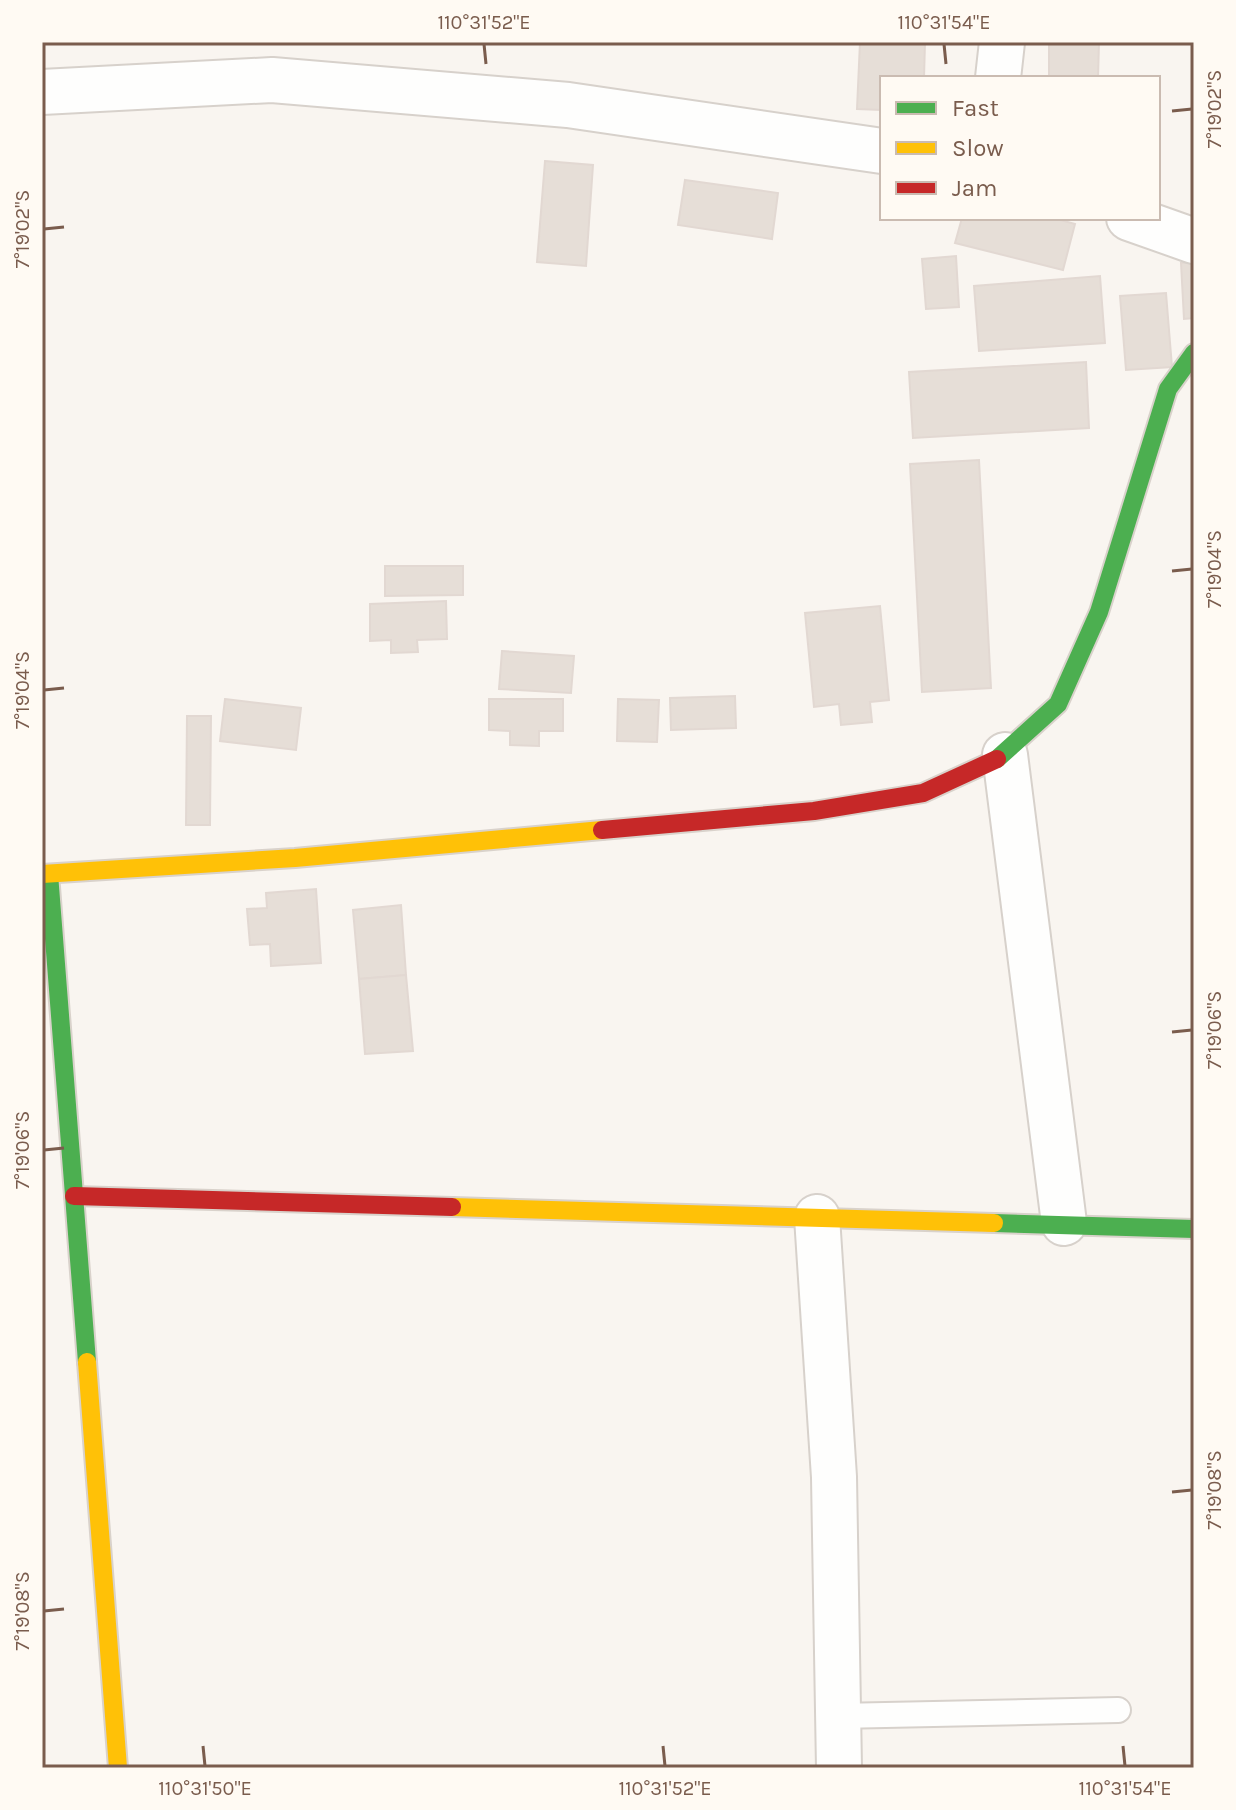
<svg xmlns="http://www.w3.org/2000/svg" width="1236" height="1810" font-family="Karla,sans-serif">
	<rect width="100%" height="100%" fill="#f9f5f0"/>
	<g fill="#e6ded7" stroke="#e2d8d2" stroke-width="2">
		<path d="M860 42H925L924 78H882V110L857 109Z"/>
		<path d="M1049 42H1099L1098 78H1049Z"/>
		<path d="M545 161 593 165 586 266 537 262Z"/>
		<path d="M685 180 778 193 772 239 678 225Z"/>
		<path d="M962 218H1053L1075 224 1063 270 955 243Z"/>
		<path d="M956 256 959 307 926 309 922 259Z"/>
		<path d="M1194 262V318L1184 319 1181 263Z"/>
		<path d="M1100 276 1105 343 979 351 974 286Z"/>
		<path d="M1166 293 1172 367 1126 370 1120 296Z"/>
		<path d="M1086 362 1089 428 913 438 909 372Z"/>
		<path d="M979 460 991 688 922 692 910 464Z"/>
		<path d="M385 566H463V595L385 596Z"/>
		<path d="M446 601 447 639 417 640 418 652 391 653V640L370 641V604Z"/>
		<path d="M880 606 889 700 870 702 872 722 841 725 839 704 814 707 805 613Z"/>
		<path d="M502 651 574 656 571 693 499 689Z"/>
		<path d="M735 696 736 728 671 730 670 698Z"/>
		<path d="M225 699 301 708 296 750 220 741Z"/>
		<path d="M489 699H563V731H539V746L510 745V731L489 730Z"/>
		<path d="M618 699 659 700 657 742 617 741Z"/>
		<path d="M187 716H211L210 825H186Z"/>
		<path d="M316 889 321 963 271 966 270 944 250 945 247 909 267 908 266 893Z"/>
		<path d="M401 905 406 975 359 979 353 910Z"/>
		<path d="M406 975 413 1051 365 1054 359 979Z"/>
	</g>
	<g fill="none" stroke-linecap="round" stroke-linejoin="round">
		<defs>
			<path id="lane" d="M837 1716 1118 1710"/>
			<g id="street">
				<path d="M998 78 1002 42"/>
				<path d="M42 92 272 80 568 105 882 151"/>
				<path d="M1129 218 1194 241"/>
				<path d="M1005 755 1064 1223"/>
				<path d="M817 1217 834 1477 839 1768"/>
			</g>
			<g id="fast">
				<path d="M997 759 1058 704 1099 612 1168 389 1194 353"/>
				<path d="M49 874 87 1362"/>
				<path d="M994 1223 1194 1229"/>
			</g>
			<g id="slow">
				<path d="M42 874 295 858 602 830"/>
				<path d="M452 1207 994 1223"/>
				<path d="M87 1362 118 1768"/>
			</g>
			<g id="jam">
				<path d="M602 830 814 811 923 793 997 759"/>
				<path d="M74 1196 452 1207"/>
			</g>
		</defs>
		<use href="#lane" stroke="#d7d1cb" stroke-width="28"/>
		<use href="#street" stroke="#d7d1cb" stroke-width="48"/>
		<use href="#fast" stroke="#d9d2cb" stroke-width="22"/>
		<use href="#slow" stroke="#d9d2cb" stroke-width="22"/>
		<use href="#jam" stroke="#d9d2cb" stroke-width="22"/>
		<use href="#lane" stroke="#fefefd" stroke-width="24"/>
		<use href="#street" stroke="#fefefd" stroke-width="44"/>
		<use href="#fast" stroke="#4caf50" stroke-width="18"/>
		<use href="#slow" stroke="#ffc107" stroke-width="18"/>
		<use href="#jam" stroke="#c62828" stroke-width="18"/>
	</g>
	<path fill="none" stroke="#7a5c4d" stroke-width="3" d="M484 44 486 64M944 44 946 64M1172 111 1192 109M44 229 64 227M1172 571 1192 569M44 690 64 688M1172 1032 1192 1030M44 1150 64 1148M1172 1492 1192 1490M44 1611 64 1609M203 1746 205 1766M663 1746 665 1766M1123 1746 1125 1766"/>
	<rect width="1236" height="1810" fill="none" stroke="#fffaf3" stroke-width="88"/>
	<rect x="880" y="76" width="280" height="144" fill="#fffaf3" stroke="#cabbb1" stroke-width="2"/>
	<rect x="896" y="102" width="40" height="12" fill="#4caf50" stroke="#cabbb1" stroke-width="2"/>
	<text x="952" y="116" font-size="24" fill="#7a5c4d">Fast</text>
	<rect x="896" y="142" width="40" height="12" fill="#ffc107" stroke="#cabbb1" stroke-width="2"/>
	<text x="952" y="156" font-size="24" fill="#7a5c4d">Slow</text>
	<rect x="896" y="182" width="40" height="12" fill="#c62828" stroke="#cabbb1" stroke-width="2"/>
	<text x="952" y="196" font-size="24" fill="#7a5c4d">Jam</text>
	<rect x="44" y="44" width="1148" height="1722" fill="none" stroke="#7a5c4d" stroke-width="3"/>
	<g font-size="20" text-anchor="middle" fill="#7a5c4d">
		<text x="484" y="29">110°31'52"E</text>
		<text x="944" y="29">110°31'54"E</text>
		<text transform="translate(1214 109) rotate(-90)" y="7">7°19'02"S</text>
		<text transform="translate(22 229) rotate(-90)" y="7">7°19'02"S</text>
		<text transform="translate(1214 569) rotate(-90)" y="7">7°19'04"S</text>
		<text transform="translate(22 690) rotate(-90)" y="7">7°19'04"S</text>
		<text transform="translate(1214 1030) rotate(-90)" y="7">7°19'06"S</text>
		<text transform="translate(22 1150) rotate(-90)" y="7">7°19'06"S</text>
		<text transform="translate(1214 1490) rotate(-90)" y="7">7°19'08"S</text>
		<text transform="translate(22 1611) rotate(-90)" y="7">7°19'08"S</text>
		<text x="205" y="1795">110°31'50"E</text>
		<text x="665" y="1795">110°31'52"E</text>
		<text x="1125" y="1795">110°31'54"E</text>
	</g>
</svg>
